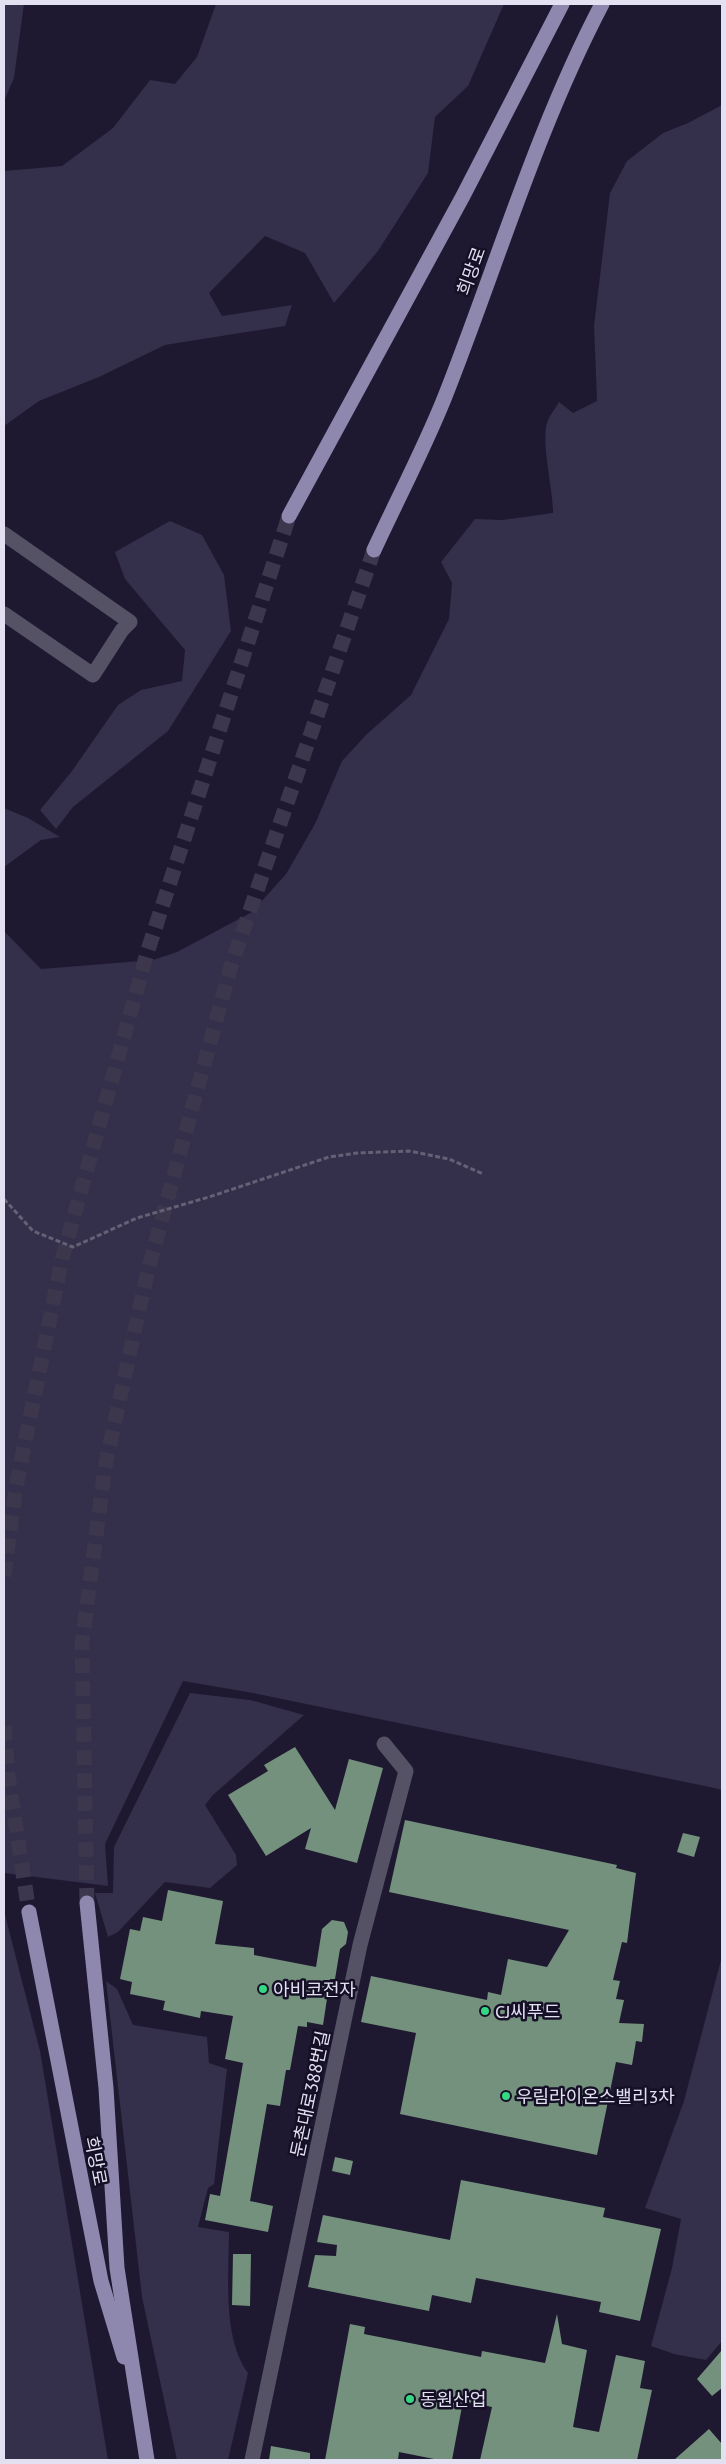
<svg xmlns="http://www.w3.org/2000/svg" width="726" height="2464" font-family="'PT Sans','Noto Sans KR',sans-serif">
	<rect width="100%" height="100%" fill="#1e1930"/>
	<g fill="#342f4a">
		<path d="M4 4H24L14 78 4 101Z"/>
		<path d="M216 4H504L468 86 435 117 428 173 378 251 334 303 305 253 265 236 209 293 222 316 292 305 285 326 165 345 99 377 39 401 4 426V171L62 166 113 128 150 80 175 84 197 57Z"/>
		<path d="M722 105V1791L719 1789 253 1693 183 1681 105 1844 108 1886 4 1873V931L41 969 153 960 177 952 252 912 286 874 315 824 342 761 367 734 411 695 449 619 452 583 441 562 475 519 502 520 553 513C553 489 541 444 547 423 549 416 555 409 559 402L573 413 597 401 594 326 610 193 627 161 663 133 688 123Z"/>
		<path d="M170 521 202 535 224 575 231 631 168 731 73 807 56 829 40 810 72 771 118 705 141 690 182 681 185 650 125 579 115 552Z"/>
		<path d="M4 808 28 818 60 837 41 840 4 867Z"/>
		<path d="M190 1693 250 1700 304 1715 213 1795 205 1805 236 1855 237 1865 210 1888 165 1882 118 1932 108 1937 95 1893H113L114 1847Z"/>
		<path d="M4 1911 40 2051 108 2460H4Z"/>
		<path d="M722 1956V2341L706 2360 674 2354 651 2346 672 2268 681 2219 645 2208 684 2101Z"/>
		<path d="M106 1981 117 1989 133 2025 207 2037 209 2063 227 2069 214 2184 208 2188 198 2227 229 2232C229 2274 222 2338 248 2373L228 2460H177L142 2297Z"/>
	</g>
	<g fill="#74917d">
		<path d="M295 1747 335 1810 349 1759 383 1768 357 1863 305 1849 311 1828 266 1856 228 1795 268 1771 264 1765Z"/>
		<path d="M405 1820 617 1865 616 1868 636 1873 627 1943 622 1942 613 1980 620 1981 616 1999 624 2000 619 2023 644 2024 642 2042 636 2041 632 2065 616 2062 597 2155 400 2114 416 2033 361 2022 371 1976 487 2000 488 1992 501 1995 508 1959 547 1967 569 1930 389 1892Z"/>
		<path d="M683 1833 700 1837 694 1857 677 1852Z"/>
		<path d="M168 1890 223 1901 215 1944 254 1948V1955L316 1967 322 1929 332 1920 344 1922 348 1932 346 1944 340 1949 335 1979H330L323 2025 307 2022V2027L298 2026 290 2070H286L280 2106 267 2104 250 2201 273 2206 268 2232 205 2220 210 2194 220 2196 243 2063 225 2059 233 2016 201 2011 200 2018 163 2010 165 2001 130 1994 132 1982 120 1979 130 1929 140 1931 143 1917 162 1921Z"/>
		<path d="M335 2157 353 2161 350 2175 332 2171Z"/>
		<path d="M461 2180 605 2208 603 2217 661 2229 640 2321 599 2312 601 2302 476 2278 471 2303 432 2295 429 2311 308 2287 315 2255 336 2256 337 2245 317 2242 323 2215 450 2240Z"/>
		<path d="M233 2254H251L250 2306 232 2305Z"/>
		<path d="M557 2314 562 2344 587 2350 573 2427 599 2432 616 2355 645 2361 640 2388 652 2390 637 2460H480L492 2407 463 2401 452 2460H439L399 2452 398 2460H325L350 2324 365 2327 364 2334 481 2357 482 2351 545 2363Z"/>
		<path d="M722 2350V2388L712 2396 697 2379Z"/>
		<path d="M709 2429 722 2444V2460H674Z"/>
		<path d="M271 2446 310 2453V2460H269Z"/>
	</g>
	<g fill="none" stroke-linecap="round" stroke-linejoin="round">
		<g stroke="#3c374d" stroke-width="15" stroke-dasharray="15 8" stroke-linecap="butt">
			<path d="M4 1576 16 1487 62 1259 148 950 289 516"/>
			<path d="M4 1726 8 1775 29 1912"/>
			<path d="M87 1903 82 1643 105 1467 147 1274 231 966 374 550"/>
		</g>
		<path stroke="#646075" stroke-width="3" stroke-dasharray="5 2.5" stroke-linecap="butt" d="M4 1199 33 1231 73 1247 137 1218 209 1197 329 1157 357 1153 409 1151 449 1159 483 1174"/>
		<g stroke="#555265" stroke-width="15">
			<path d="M4 534 130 622 122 630 93 675 4 614"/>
			<path d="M252 2460 360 1945 406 1771 384 1744"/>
		</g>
		<g stroke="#8e87ae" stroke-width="15">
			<path d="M289 516 463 196 562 4"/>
			<path d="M374 550C397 500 423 451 444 399 496 268 536 130 602 4"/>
			<path d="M87 1903 106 2088 117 2268 147 2460"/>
			<path d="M29 1912 101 2281 124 2357"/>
		</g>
	</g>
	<g fill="#35d881" stroke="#151026" stroke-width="2">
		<circle cx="263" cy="1989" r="5"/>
		<circle cx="485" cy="2011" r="5"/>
		<circle cx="506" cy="2096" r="5"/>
		<circle cx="410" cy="2399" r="5"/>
	</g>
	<g text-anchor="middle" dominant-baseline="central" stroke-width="5" stroke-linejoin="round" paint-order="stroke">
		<g font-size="18" fill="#e3e1f1" stroke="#151026">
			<text transform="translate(471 271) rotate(-70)">희망로</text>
			<text transform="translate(310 2094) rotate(-78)">둔촌대로388번길</text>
			<text transform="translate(96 2161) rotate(79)">희망로</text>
		</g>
		<g font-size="18" fill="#e3e1f1" stroke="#151026" text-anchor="start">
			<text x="273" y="1989">아비코전자</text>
			<text x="495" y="2011">CJ씨푸드</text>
			<text x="516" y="2096">우림라이온스밸리3차</text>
			<text x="420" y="2399">동원산업</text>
		</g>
	</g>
	<rect width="726" height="2464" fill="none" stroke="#e3e1f1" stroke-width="10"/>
</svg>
